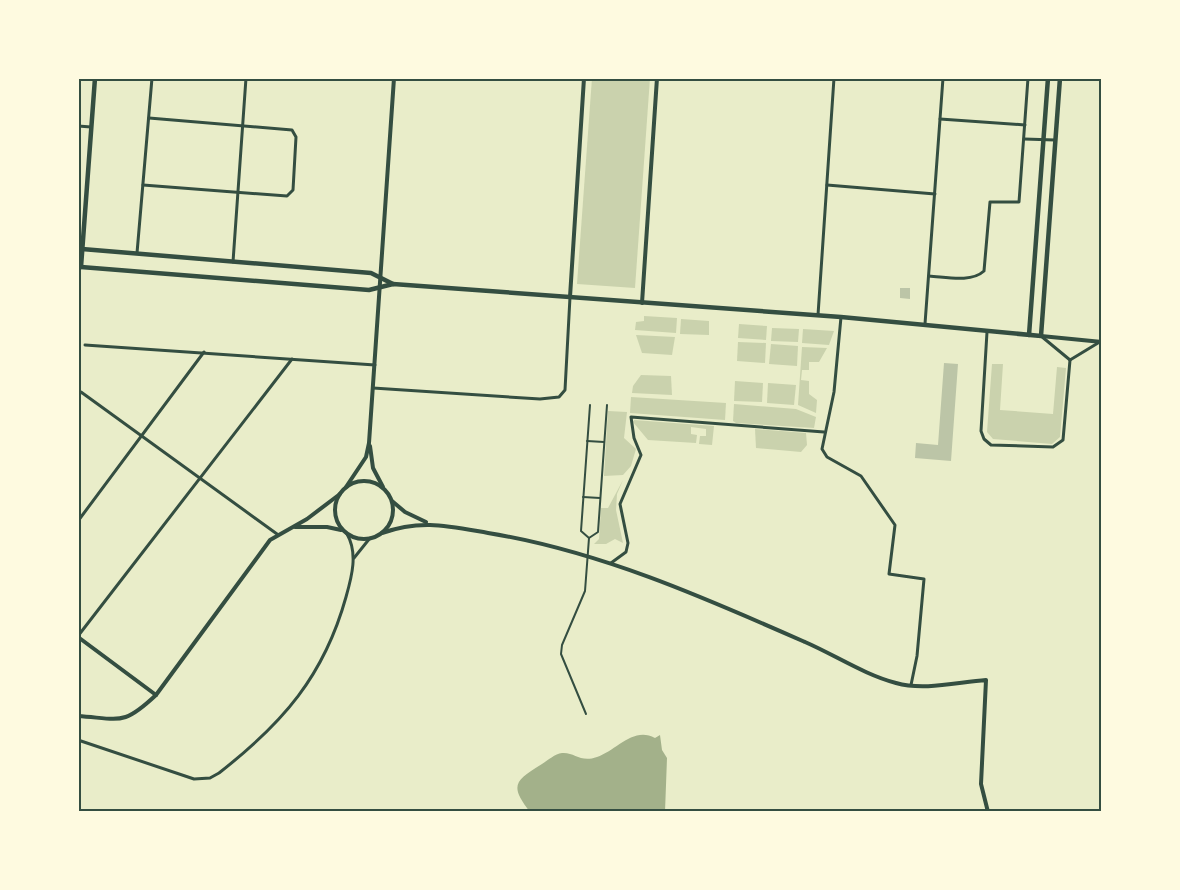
<svg xmlns="http://www.w3.org/2000/svg" width="1180" height="890" font-family="'Alegreya Sans',sans-serif">
	<rect width="100%" height="100%" fill="#e9edc9"/>
	<g fill="#cad2ad">
		<path d="M592 78H650L635 288 577 284Z"/>
		<path d="M644 316 677 318 676 333 635 330 636 322 644 321Z"/>
		<path d="M681 319 709 321V335L680 334Z"/>
		<path d="M739 324 767 326 766 340 738 338Z"/>
		<path d="M772 328 799 329 798 342 771 341Z"/>
		<path d="M803 329 834 331 829 345 802 343Z"/>
		<path d="M636 335 675 337 672 355 642 353Z"/>
		<path d="M738 342 766 343 765 363 737 361Z"/>
		<path d="M771 344 798 346 797 366 769 364Z"/>
		<path d="M802 347 827 348 819 362H809V370H802L801 380 809 381V394L817 400 816 413 798 405Z"/>
		<path d="M992 364H1003L1000 410 1053 414 1057 367 1066 368 1060 437 1052 444 993 439 987 432Z"/>
		<path d="M641 375 671 376 672 395 632 393 633 386Z"/>
		<path d="M735 381 763 383 762 402 734 401Z"/>
		<path d="M768 383 796 385 794 405 767 403Z"/>
		<path d="M631 397 726 403 725 420 630 413Z"/>
		<path d="M734 404 796 409 816 417 814 428 736 423 733 421Z"/>
		<path d="M608 411 627 412 624 438 636 449 631 466 623 475 604 476Z"/>
		<path d="M634 420 714 426 712 445 699 444 700 436H706V429L691 427V434L697 435 696 443 648 440 633 422Z"/>
		<path d="M755 429 806 433 807 445 801 452 756 448Z"/>
		<path d="M623 480 617 494 616 510 623 543 615 539 606 544H594L599 539 601 508H608Z"/>
	</g>
	<path fill="#a3b18a" d="M660 735 662 750 667 758 665 812H530C509 785 515 781 542 764 548 760 555 754 562 753 575 752 580 763 597 757 616 751 633 726 655 738Z"/>
	<g fill="#bcc5a7">
		<path d="M900 288H910V299L900 298Z"/>
		<path d="M944 363 958 364 951 461 915 458 916 443 938 445Z"/>
	</g>
	<g fill="none" stroke-linecap="round" stroke-linejoin="round">
		<g stroke="#344e41" stroke-width="2">
			<path d="M590 405 581 531 589 538 598 532 607 405"/>
			<path d="M587 441 604 442"/>
			<path d="M583 497 600 498"/>
			<path d="M586 714 561 654 562 645 585 591 589 538"/>
		</g>
		<g stroke="#344e41" stroke-width="3">
			<path d="M940 119 1025 125"/>
			<path d="M78 126 91 127"/>
			<path d="M1024 139 1055 140"/>
			<path d="M143 185 287 196 293 190 296 137 292 130 149 118"/>
			<path d="M827 185 935 194"/>
			<path d="M137 253 152 78"/>
			<path d="M233 262 246 78"/>
			<path d="M929 276C946 277 971 283 984 271L990 202H1019L1028 78"/>
			<path d="M818 315 834 78"/>
			<path d="M841 317 834 392 822 449 827 457 861 476 895 525 889 574 924 579 917 656 911 685"/>
			<path d="M925 324 943 78"/>
			<path d="M987 332 981 431 984 439 991 445 1053 447 1063 440 1070 360"/>
			<path d="M1041 336 1070 360 1098 343"/>
			<path d="M85 345 375 365"/>
			<path d="M373 388 540 399 559 397 565 390 570 297"/>
			<path d="M78 396 81 392 277 534"/>
			<path d="M78 521 204 352"/>
			<path d="M354 558 370 538"/>
			<path d="M611 563 626 552 628 543 620 504 641 455 634 438 631 417 824 432"/>
			<path d="M78 636 292 359"/>
			<path d="M78 740 194 779 210 778 219 773C283 723 324 676 346 597 352 576 358 553 347 534"/>
		</g>
		<g stroke="#344e41" stroke-width="4">
			<path d="M570 297 584 78"/>
			<path d="M642 303 657 78"/>
			<path d="M1041 336 1102 342"/>
			<path d="M370 446 373 468 383 487"/>
			<circle cx="364" cy="510" r="29"/>
			<path d="M346 487 366 457 369 443 394 78"/>
			<path d="M392 501 405 512 426 522"/>
			<path d="M295 527H327L341 530"/>
			<path d="M382 533C421 519 448 526 488 533 599 551 703 597 805 642 835 655 865 675 896 683 924 691 958 682 986 680L981 784 988 812"/>
			<path d="M78 637 156 695"/>
			<path d="M78 716C121 719 123 726 156 695L270 540 307 519 340 494"/>
		</g>
		<g stroke="#344e41" stroke-width="4.5">
			<path d="M78 243 82 249 371 273 393 284"/>
			<path d="M81 267 369 290 393 284 841 317 1041 336 1060 78"/>
			<path d="M81 267 95 78"/>
			<path d="M1029 335 1048 78"/>
		</g>
	</g>
	<rect width="1180" height="890" fill="none" stroke="#fefae0" stroke-width="159"/>
	<rect x="80" y="80" width="1020" height="730" fill="none" stroke="#344e41" stroke-width="2"/>
</svg>
